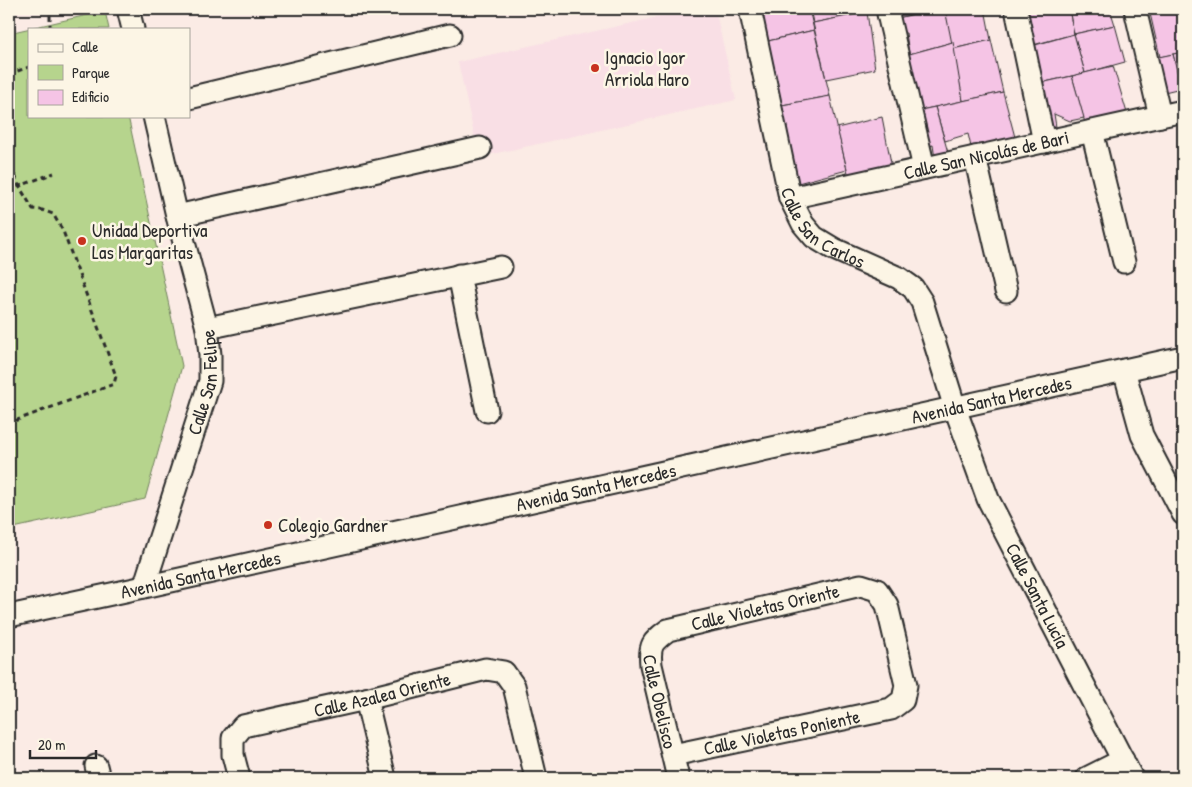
<svg xmlns="http://www.w3.org/2000/svg" width="1192" height="787" font-family="'Patrick Hand',sans-serif">
	<rect width="100%" height="100%" fill="#fbebe5"/>
	<filter id="ink" filterUnits="userSpaceOnUse"><feTurbulence type="fractalNoise" baseFrequency=".02" numOctaves="2"/><feDisplacementMap in="SourceGraphic" scale="10" xChannelSelector="R" yChannelSelector="G"/><feConvolveMatrix kernelMatrix="1 2 1 2 8 2 1 2 1" color-interpolation-filters="sRGB"/></filter>
	<g filter="url(#ink)">
		<path fill="#f9dfe5" d="M694 9H715L736 100 479 157 458 62Z"/>
		<path fill="#b6d48d" stroke="#70805c" d="M105 11 109 29H29V116H128L182 366 145 499 9 529V33Z"/>
		<g fill="#f5c4e5" stroke="#2b2b2b">
			<path d="M757 9H809L814 30 764 42Z"/>
			<path d="M810 9H866L867 12 813 23Z"/>
			<path d="M891 9H934L894 19Z"/>
			<path d="M934 9H945L953 42 909 54 906 33 899 34 894 19Z"/>
			<path d="M945 9H985L991 40 953 49Z"/>
			<path d="M1025 9H1069L1074 34 1033 45Z"/>
			<path d="M1069 9H1110L1115 25 1074 34Z"/>
			<path d="M1149 9H1183V52L1160 57Z"/>
			<path d="M867 12 875 69 826 79 813 23Z"/>
			<path d="M1115 25 1125 62 1085 73 1074 34Z"/>
			<path d="M814 30 830 96 782 105 764 42Z"/>
			<path d="M1074 34 1085 73 1036 84 1028 47Z"/>
			<path d="M991 40 1003 92 963 101 953 49Z"/>
			<path d="M953 42 963 101 916 111 902 56Z"/>
			<path d="M1183 52V87L1181 88 1173 54Z"/>
			<path d="M1173 54 1181 88 1156 94 1149 59Z"/>
			<path d="M1113 66 1127 113 1085 123 1072 76Z"/>
			<path d="M1072 76 1084 118 1070 121 1054 114 1056 127 1046 129 1036 84Z"/>
			<path d="M1003 92 1016 141 972 151 968 134 945 141 935 107Z"/>
			<path d="M830 96 847 170 798 183 782 105Z"/>
			<path d="M935 107 949 156 935 159 933 145 923 148 916 111Z"/>
			<path d="M882 117 892 168 849 177 837 128Z"/>
		</g>
		<g fill="none" stroke-linecap="round" stroke-linejoin="round">
			<defs>
				<g id="minor">
					<path d="M128 9 133 29"/>
					<path id="s1" d="M750 9 790 198 803 224 814 237 834 249 899 278 913 288 922 302 955 408 988 499 1132 778"/>
					<path d="M1016 9 1044 142"/>
					<path d="M1135 9 1160 116"/>
					<path d="M888 14 924 168"/>
					<path d="M189 98 450 35"/>
					<path d="M1092 131 1124 262"/>
					<path d="M975 157 1006 291"/>
					<path id="s2" d="M790 198 1183 111"/>
					<path d="M177 216 480 148"/>
					<path d="M459 275 487 411"/>
					<path d="M207 328 501 267"/>
					<path d="M1124 370 1142 435 1183 514"/>
					<path id="s3" d="M144 587 210 381V355L207 328 177 216 154 116"/>
					<path id="s4" d="M9 616 144 587 1183 357"/>
					<path d="M366 699 385 778"/>
					<path id="s5" d="M673 755 891 709 903 700 906 685 887 605 877 590 861 585 668 630C652 642 649 645 651 665L678 778"/>
					<path d="M96 766 99 778"/>
					<path id="s6" d="M239 778 233 755V738L243 726 366 699 486 669 504 672 514 686 536 778"/>
					<path d="M1087 778 1123 760"/>
				</g>
			</defs>
			<use href="#minor" stroke="#2b2b2b" stroke-width="25"/>
			<g stroke="#2b2b2b" stroke-width="3" stroke-dasharray="5 4" stroke-linecap="butt">
				<path d="M50 29V9"/>
				<path d="M9 74 29 67"/>
				<path d="M9 158 19 186 33 209 42 210 53 214 63 231 116 376 114 384 9 423"/>
				<path d="M9 190 54 173"/>
			</g>
			<use href="#minor" stroke="#fcf5e5" stroke-width="21"/>
		</g>
	</g>
	<g fill="#c8321e" stroke="#fcf5e5" stroke-width="2">
		<circle cx="595" cy="68" r="5"/>
		<circle cx="82" cy="241" r="5"/>
		<circle cx="268" cy="525" r="5"/>
	</g>
	<g text-anchor="middle" dominant-baseline="central" stroke-width="5" stroke-linejoin="round" paint-order="stroke">
		<g font-size="19" fill="#2b2b2b" stroke="#fcf5e5" text-anchor="start">
			<text x="605" y="57">Ignacio Igor<tspan x="605" dy="22">Arriola Haro</tspan></text>
			<text x="92" y="230">Unidad Deportiva<tspan x="92" dy="22">Las Margaritas</tspan></text>
			<text x="278" y="525">Colegio Gardner</text>
		</g>
		<g font-size="19" fill="#2b2b2b" stroke="#fcf5e5">
			<text stroke="none"><textPath href="#s2" startOffset="201">Calle San Nicolás de Bari</textPath></text>
			<text stroke="none"><textPath href="#s1" startOffset="239">Calle San Carlos</textPath></text>
			<text stroke="none"><textPath href="#s3" startOffset="214">Calle San Felipe</textPath></text>
			<text stroke="none"><textPath href="#s4" startOffset="1006">Avenida Santa Mercedes</textPath></text>
			<text stroke="none"><textPath href="#s4" startOffset="601">Avenida Santa Mercedes</textPath></text>
			<text stroke="none"><textPath href="#s4" startOffset="196">Avenida Santa Mercedes</textPath></text>
			<text stroke="none"><textPath href="#s1" startOffset="684">Calle Santa Lucía</textPath></text>
			<text transform="translate(765 607) rotate(-13)">Calle Violetas Oriente</text>
			<text stroke="none"><textPath href="#s6" startOffset="199">Calle Azalea Oriente</textPath></text>
			<text stroke="none"><textPath href="#s5" startOffset="648">Calle Obelisco</textPath></text>
			<text stroke="none"><textPath href="#s5" startOffset="111">Calle Violetas Poniente</textPath></text>
		</g>
	</g>
	<rect width="1192" height="787" fill="none" stroke="#fcf5e5" stroke-width="30"/>
	<rect x="15" y="15" width="1162" height="757" fill="none" stroke="#2b2b2b" stroke-width="2" filter="url(#ink)"/>
	<rect x="28" y="28" width="162" height="90" fill="#fcf5e5" stroke="#a8a49b"/>
	<rect x="38" y="44" width="25" height="8" fill="#fcf5e5" stroke="#a8a49b"/>
	<text x="72" y="52" font-size="15" fill="#2b2b2b">Calle</text>
	<rect x="38" y="65" width="25" height="15" fill="#b6d48d" stroke="#a8a49b"/>
	<text x="72" y="78" font-size="15" fill="#2b2b2b">Parque</text>
	<rect x="38" y="90" width="25" height="15" fill="#f5c4e5" stroke="#a8a49b"/>
	<text x="72" y="102" font-size="15" fill="#2b2b2b">Edificio</text>
	<path d="M30 750v8h66v-8" fill="none" stroke="#2b2b2b" stroke-width="2.5"/>
	<text x="38" y="750" font-size="15" fill="#2b2b2b" stroke="#fcf5e5" stroke-width="4" paint-order="stroke">20 m</text>
</svg>
